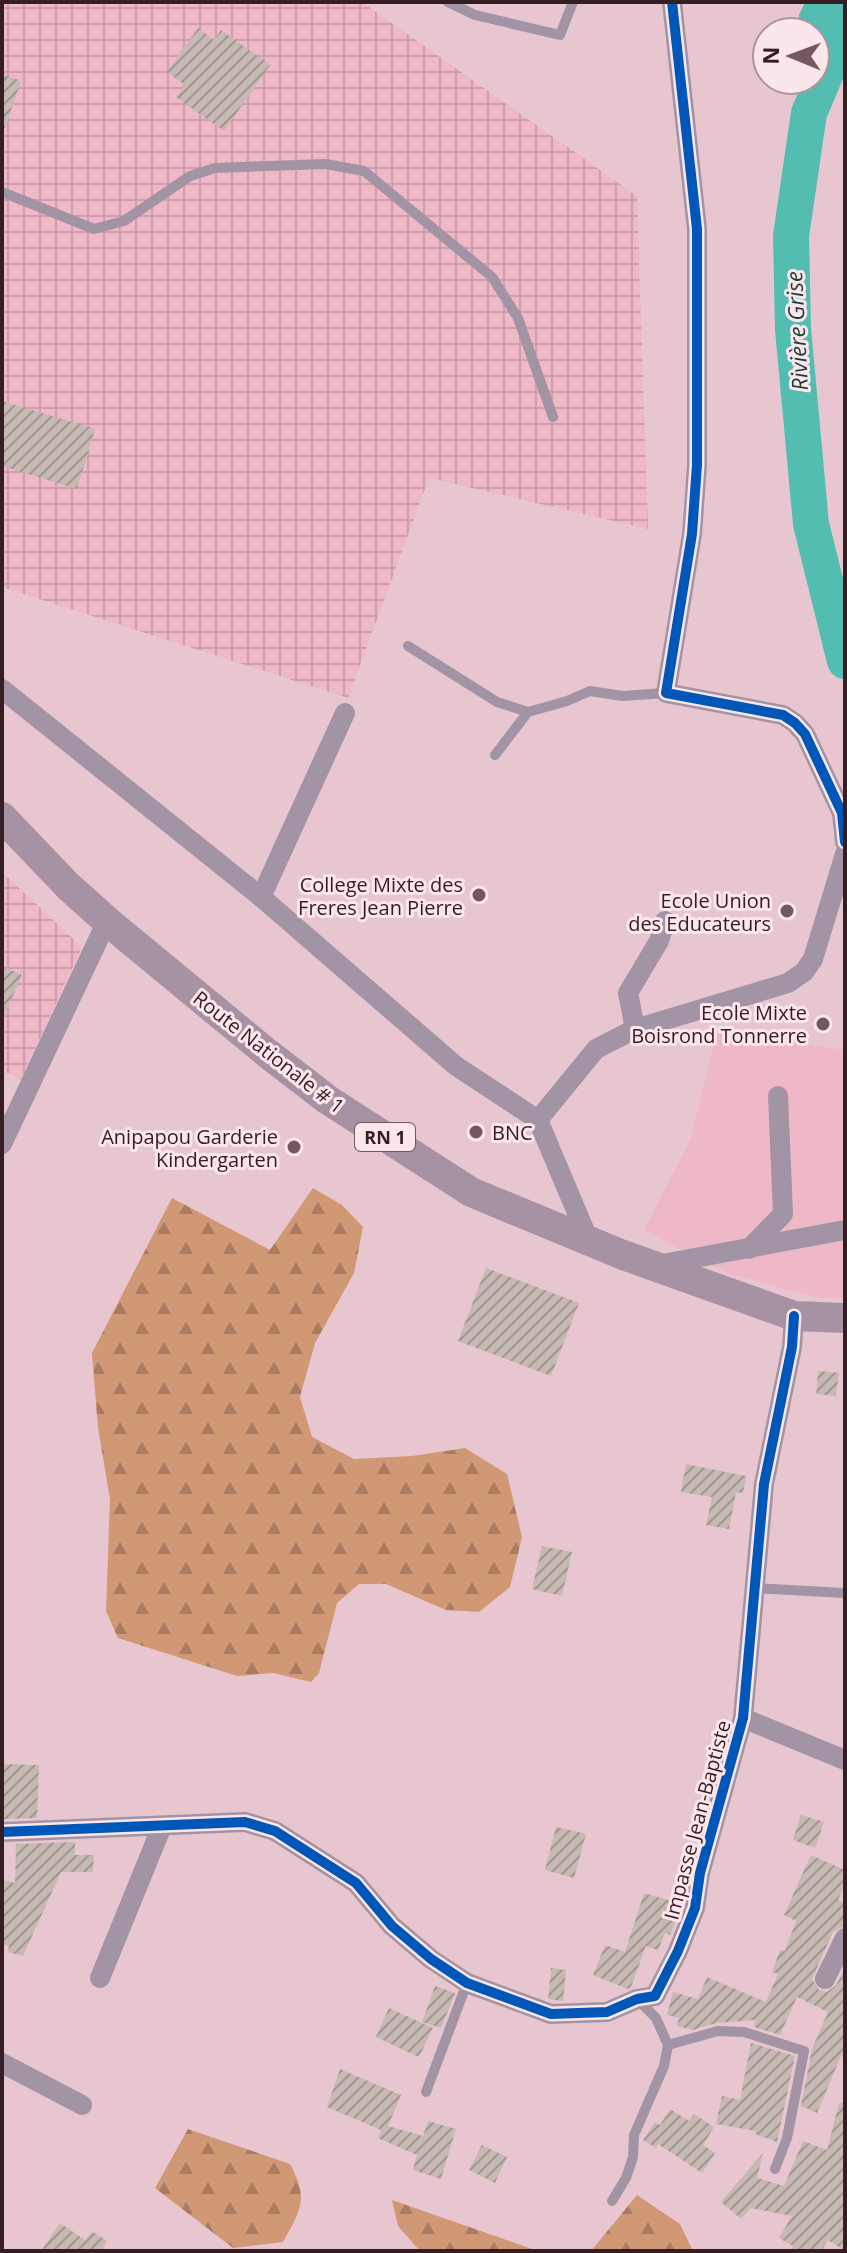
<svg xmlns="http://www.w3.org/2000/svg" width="847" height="2253" font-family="'Open Sans',sans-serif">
	<defs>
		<pattern id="industrial-grid" width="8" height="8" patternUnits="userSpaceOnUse" patternTransform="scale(2)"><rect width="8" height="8" fill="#efb8c7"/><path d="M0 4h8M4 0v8" fill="none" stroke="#ce9eab"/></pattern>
		<pattern id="forest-firs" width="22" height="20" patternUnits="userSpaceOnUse" patternTransform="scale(2)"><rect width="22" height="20" fill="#d09875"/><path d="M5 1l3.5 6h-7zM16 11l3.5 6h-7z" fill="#aa7b60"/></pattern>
		<pattern id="building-hatch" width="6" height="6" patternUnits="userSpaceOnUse" patternTransform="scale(2)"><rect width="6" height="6" fill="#c5b9b2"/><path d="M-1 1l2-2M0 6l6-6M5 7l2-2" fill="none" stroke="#a19691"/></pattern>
	</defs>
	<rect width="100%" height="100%" fill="#e8c6cf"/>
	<path fill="#efb8c7" d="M717 1031 845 1050V1299L819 1298 729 1274 644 1230 691 1138Z"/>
	<g fill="url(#industrial-grid)">
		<path d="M2 2H362L637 196 648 529 429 478 348 698 2 587Z"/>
		<path d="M2 872 82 947 21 1080 2 1070Z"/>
	</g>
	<g fill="url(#forest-firs)">
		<path d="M313 1188 342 1205 363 1227 354 1273 315 1343 300 1397 312 1437 354 1459 412 1456 465 1448 507 1474 522 1537 510 1587 479 1612 446 1610 386 1584H359L337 1603 319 1673 311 1682 273 1673 237 1676 118 1638 106 1611 110 1499 98 1428 92 1353 172 1198 270 1250Z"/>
		<path d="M188 2129 290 2164C309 2199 301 2210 283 2242L233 2248 155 2188Z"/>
		<path d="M637 2195 680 2224 693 2251H591Z"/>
		<path d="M392 2200 538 2251H420L398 2226Z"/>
	</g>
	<path fill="#54bdb2" d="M805 2H845V53L815 52V32H798L799 15Z"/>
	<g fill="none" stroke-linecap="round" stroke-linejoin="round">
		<path stroke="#54bdb2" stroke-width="36" d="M836 2 831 61 809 113 791 236 793 329 811 524 845 661"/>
	</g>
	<g fill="url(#building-hatch)">
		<path d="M198 28 214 40 221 30 270 65 224 131 176 97 185 85 167 72Z"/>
		<path d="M2 74 21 81 5 128H2Z"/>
		<path d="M2 401 95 429 77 489 2 466Z"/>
		<path d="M2 966 22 975 2 1020Z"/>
		<path d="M486 1268 579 1303 551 1376 458 1341Z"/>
		<path d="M818 1371 839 1373 836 1396 816 1394Z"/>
		<path d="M686 1464 746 1476 743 1493 736 1492 729 1529 706 1525 712 1497 681 1492Z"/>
		<path d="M542 1546 572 1552 562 1596 532 1589Z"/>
		<path d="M2 1764 39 1765 37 1818 2 1819Z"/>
		<path d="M801 1815 824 1822 815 1848 793 1840Z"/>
		<path d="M556 1827 586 1834 574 1878 545 1870Z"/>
		<path d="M75 1842V1855H94L93 1872H61L23 1956 8 1952 9 1946 2 1944V1880L15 1883 16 1844Z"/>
		<path d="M811 1855 845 1870V1884L838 1900 845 1902V1925L833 1932 812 1979 819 1990 827 1992 836 1985 845 1968V2057L841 2056 817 2113 801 2106 812 2049 828 2012 797 1997 780 2035 754 2027 755 2020 716 2023 693 2030 677 2026 679 2018 667 2015 673 1992 698 1999 707 1977 766 2002 778 1974 772 1972 780 1950 785 1951 796 1921 784 1915Z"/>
		<path d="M644 1893 681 1904 670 1935 665 1933 658 1950 646 1946 631 1987 628 1989 593 1975 605 1945 625 1952Z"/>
		<path d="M551 1968 566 1970 563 2001 548 1999Z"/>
		<path d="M435 1986 455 1993 441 2028 422 2022Z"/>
		<path d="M389 2008 433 2028 419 2057 376 2037Z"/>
		<path d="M751 2043 795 2056 777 2142 755 2134 756 2131 716 2124 722 2096 740 2100Z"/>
		<path d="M340 2069 401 2095 388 2126 423 2136 428 2121 456 2129 441 2179 413 2170 417 2155 378 2138 381 2130 327 2107Z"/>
		<path d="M839 2103H845V2251L828 2240 822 2251H791L793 2246 779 2238 792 2216 751 2208 741 2219 721 2202 763 2153 757 2178 784 2186 803 2141 827 2150Z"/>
		<path d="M670 2109 689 2121 694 2114 714 2127 703 2145 715 2153 702 2173 658 2144 656 2148 643 2140 655 2122 660 2125Z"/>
		<path d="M482 2145 507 2157 495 2183 469 2170Z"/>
		<path d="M60 2223 85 2240 92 2231 107 2241 101 2251H41Z"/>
	</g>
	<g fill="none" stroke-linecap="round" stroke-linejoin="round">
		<g stroke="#a293a5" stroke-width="10">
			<path d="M448 2 475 15 560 35 573 2"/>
			<path d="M2 192 94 229 124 221 190 176 215 168 326 164 364 171 492 277 518 318 553 417"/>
			<path d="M408 646 497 702 528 712"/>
			<path d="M495 755 528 712 567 701 590 691 622 696 666 693"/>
			<path d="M755 1588 845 1593"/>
			<path d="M668 2045 718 2031 744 2032 804 2051 787 2138 775 2169"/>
			<path d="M426 2092 467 1983"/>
			<path d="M612 2201 626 2178 633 2157 634 2135 664 2066 668 2045 656 2018 637 1999"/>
		</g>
		<g stroke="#a293a5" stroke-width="20">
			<path d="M672 2 697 229V465L692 534 666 693 783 715 795 723 805 734 842 813 845 842"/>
			<path d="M2 689 261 897 456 1066 538 1120 589 1241"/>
			<path d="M261 897 345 713"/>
			<path d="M635 1029 628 993 659 941 665 921"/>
			<path d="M538 1120 596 1049 635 1029 788 983 804 972 813 959 845 854"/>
			<path d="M2 1144 107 921"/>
			<path d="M749 1249 783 1214 778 1096"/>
			<path d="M657 1265 845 1230"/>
			<path d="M743 1718 845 1760"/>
			<path d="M2 1832 245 1822 275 1831 356 1883 392 1926 431 1959 467 1983 551 2014 607 2012 637 1999 655 1996 678 1951 695 1908 700 1873 743 1718 764 1484 792 1347 794 1316"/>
			<path d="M100 1978 162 1826"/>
			<path d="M825 1979 845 1938"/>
			<path d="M2 2063 82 2105"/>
		</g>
		<path stroke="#a792a4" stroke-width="30" d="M2 817 68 886 107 921 267 1053 328 1100 471 1192 623 1255 794 1316 845 1318"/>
		<defs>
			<g id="cycleway">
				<path d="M672 2 697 229V465L692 534 666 693 783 715 795 723 805 734 842 813 845 842"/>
				<path d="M2 1832 245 1822 275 1831 356 1883 392 1926 431 1959 467 1983 551 2014 607 2012 637 1999 655 1996 678 1951 695 1908 700 1873 743 1718 764 1484 792 1347 794 1316"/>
			</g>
		</defs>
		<use href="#cycleway" stroke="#fbe6eb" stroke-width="15"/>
		<use href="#cycleway" stroke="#0057b8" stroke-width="10"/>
	</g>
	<g fill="#745860" stroke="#fbe6eb" stroke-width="3">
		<circle cx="479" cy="895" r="8"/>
		<circle cx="787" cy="911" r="8"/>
		<circle cx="823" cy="1024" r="8"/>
		<circle cx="476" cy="1132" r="8"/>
		<circle cx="294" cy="1147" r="8"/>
	</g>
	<g text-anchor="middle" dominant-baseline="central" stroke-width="6" stroke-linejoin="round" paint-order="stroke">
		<rect fill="#fbe6eb" stroke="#705960" stroke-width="2" x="355" y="1123" width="60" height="28" rx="6"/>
		<g font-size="18" font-weight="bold" fill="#351d24">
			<text x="385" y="1137">RN 1</text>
		</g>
		<g font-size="20" fill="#351d24" stroke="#fbe6eb" text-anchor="end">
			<text x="463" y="884">College Mixte des<tspan x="463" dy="23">Freres Jean Pierre</tspan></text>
			<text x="771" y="900">Ecole Union<tspan x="771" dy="23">des Educateurs</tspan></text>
			<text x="807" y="1012">Ecole Mixte<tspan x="807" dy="23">Boisrond Tonnerre</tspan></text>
			<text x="492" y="1132" text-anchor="start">BNC</text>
			<text x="278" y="1136">Anipapou Garderie<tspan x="278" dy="23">Kindergarten</tspan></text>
		</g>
		<g font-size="20" fill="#351d24" stroke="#fbe6eb">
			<text transform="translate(269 1052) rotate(38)">Route Nationale # 1</text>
			<text transform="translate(697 1820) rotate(-75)">Impasse Jean-Baptiste</text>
		</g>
		<g font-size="22" font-style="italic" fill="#1f3c37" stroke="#fbe6eb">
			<text transform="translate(796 331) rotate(-93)">Rivière Grise</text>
		</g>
	</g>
	<rect width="847" height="2253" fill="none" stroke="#351d24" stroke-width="8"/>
	<g transform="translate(791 56) rotate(271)"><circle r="38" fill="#fbe6eb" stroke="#ac969b" stroke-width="2"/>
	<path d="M0-6L14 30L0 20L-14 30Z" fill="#745860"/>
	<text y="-12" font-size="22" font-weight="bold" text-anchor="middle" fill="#351d24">N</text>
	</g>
</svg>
